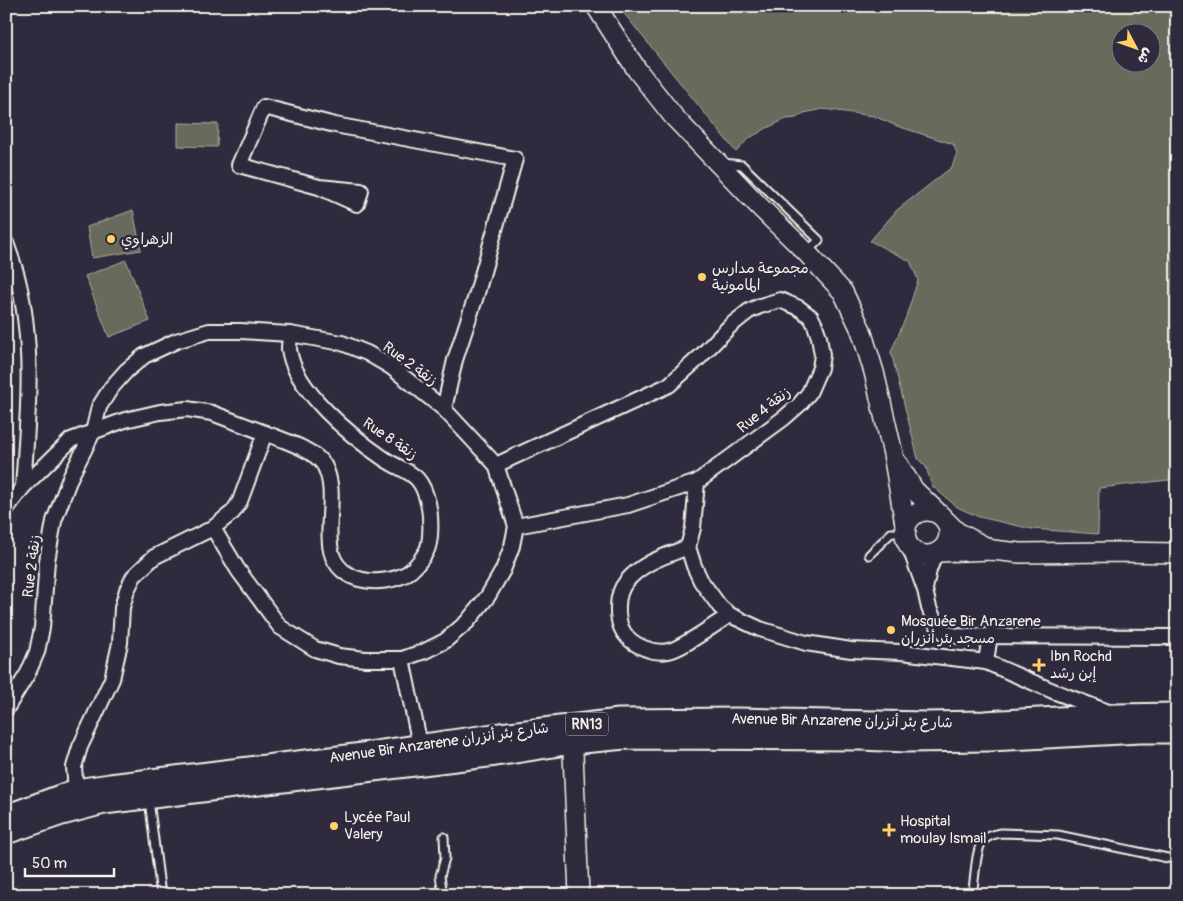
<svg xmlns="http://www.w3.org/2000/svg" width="1183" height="901" font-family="Pangolin,'Playpen Sans Arabic',sans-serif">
	<rect width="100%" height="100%" fill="#2f2a3d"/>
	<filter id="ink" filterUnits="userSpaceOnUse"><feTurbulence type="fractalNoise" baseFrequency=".02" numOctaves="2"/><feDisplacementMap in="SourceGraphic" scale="10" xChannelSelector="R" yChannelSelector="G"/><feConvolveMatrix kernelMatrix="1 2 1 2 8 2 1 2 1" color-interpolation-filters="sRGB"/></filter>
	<g filter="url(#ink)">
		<g fill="#686a5c" stroke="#aeaea2" fill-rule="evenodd">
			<path d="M618 6H1177V479L1099 488 1098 534 1032 529 979 517 957 507 932 486 926 467 918 459 891 352 906 317 918 280 910 261 870 241 897 210 952 167 957 153 953 144 897 126 874 116 823 109 804 113 796 118 786 119 767 128 748 139 736 152ZM1120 32H1150V62H1120Z"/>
			<path d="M178 123 218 124 217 147 178 146Z"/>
			<path d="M133 210 141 250 92 258 87 227Z"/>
			<path d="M126 260 150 321 109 337 85 276Z"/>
		</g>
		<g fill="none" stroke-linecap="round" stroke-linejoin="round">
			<defs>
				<g id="service">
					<path d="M722 163 742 165 819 240 807 252"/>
					<path d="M869 555 891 533H905"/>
					<path d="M149 800 161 895"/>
					<path d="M443 895 440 876 445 858 444 837"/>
					<path d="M972 895C975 882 975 852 982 842 987 836 994 834 1001 833L1058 835 1177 860"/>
				</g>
				<g id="minor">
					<path d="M319 187 361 191 357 204 319 187 239 165 264 107 335 125 515 159 477 293 455 360 444 409"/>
					<path d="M6 243C10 254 14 265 17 276 35 345 28 416 23 487"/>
					<path d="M265 433C282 440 314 449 324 465 338 491 325 523 331 551 339 584 381 587 406 574 415 569 421 560 426 552 432 542 431 515 428 503 420 470 408 475 383 458 351 436 294 390 289 349 289 344 290 339 290 334"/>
					<path d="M496 465 669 385 701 356 730 326 749 311 760 306 780 300 799 308 811 317 815 325 819 337 822 355 820 368 809 393 800 404 784 418 697 482 628 505 516 526"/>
					<path d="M697 482 693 528 688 547 694 566 701 581 720 607 730 615 760 629 806 643 851 650 901 652 986 662 1053 691 1108 712"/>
					<path d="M6 509 23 487 71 440 125 420 160 412 187 409 212 413 265 433 240 501 233 512 213 528 154 557 134 576 127 590 122 608 120 643 112 679 80 747 74 767 76 790"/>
					<path d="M908 543 925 590 929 608 935 622 945 633 958 636 1177 637"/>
					<path d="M688 547C666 556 642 562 626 582 616 594 615 619 624 633 633 646 653 654 668 651 682 649 716 623 730 615"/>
					<path d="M925 589 929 570 935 554"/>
					<path d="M402 659 420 745"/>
					<path d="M986 662 990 635"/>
					<path d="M6 709 28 673 37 652 42 628 47 561 54 521 70 478 93 432 99 407 111 388 126 371 144 356 176 341 209 331H240L290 334 342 343 367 353 391 367 444 409 496 465 516 526 512 546 503 570 488 596 467 622 445 641 425 651 402 659H365L339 656 315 649 280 627 238 570 213 528"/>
				</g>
				<g id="secondary">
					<path d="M596 6 637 70 674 117 760 207 806 252 843 292 861 330 874 372 893 454 906 530"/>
					<path d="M898 464 914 490 941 516"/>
					<circle cx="927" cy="533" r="22"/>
					<path d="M946 521 957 532 991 550"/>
					<path d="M938 552 992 550 1020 553 1115 552 1177 553"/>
					<path d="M572 729 579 895"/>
				</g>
				<g id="primary">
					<path d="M6 816 76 790 110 785 355 755 500 734 619 720 737 719 926 723 984 722 1116 715 1177 714"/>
					<path d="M6 833 62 814 104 803 496 755 572 743 625 738 860 739 906 741 989 740 1140 732H1177"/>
				</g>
			</defs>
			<use href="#service" stroke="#f4f1e8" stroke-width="11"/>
			<use href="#minor" stroke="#f4f1e8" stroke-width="18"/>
			<use href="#secondary" stroke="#f4f1e8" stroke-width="22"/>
			<use href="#primary" stroke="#f4f1e8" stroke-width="25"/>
			<use href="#service" stroke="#2f2a3d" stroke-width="7"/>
			<use href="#minor" stroke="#2f2a3d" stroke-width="14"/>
			<use href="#secondary" stroke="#2f2a3d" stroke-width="19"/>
			<use href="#primary" stroke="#2f2a3d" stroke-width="21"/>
		</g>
	</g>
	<g fill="#ffd166" stroke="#2f2a3d" stroke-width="2">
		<circle cx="111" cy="239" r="5"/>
		<circle cx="702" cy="277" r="5"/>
		<circle cx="891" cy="630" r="5"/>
		<path d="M1036.5 657.5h5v5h5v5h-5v5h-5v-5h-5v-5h5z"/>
		<circle cx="334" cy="826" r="5"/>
		<path d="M886.5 822.5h5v5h5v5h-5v5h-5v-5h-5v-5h5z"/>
	</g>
	<g text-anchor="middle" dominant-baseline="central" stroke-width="5" stroke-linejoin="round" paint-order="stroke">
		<rect fill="#2f2a3d" stroke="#b9b5b5" stroke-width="1" x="566" y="712.5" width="42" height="23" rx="4"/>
		<g font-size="14" font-weight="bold" fill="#f4f1e8">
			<text x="587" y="724">RN13</text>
		</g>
		<g font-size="15" fill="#f4f1e8" stroke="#2f2a3d" text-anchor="start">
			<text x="121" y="239">الزهراوي</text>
			<text x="712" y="268">مجموعة مدارس<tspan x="712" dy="17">المامونية</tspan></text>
			<text x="901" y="621">Mosquée Bir Anzarene<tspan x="901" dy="17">مسجد بئر أنزران</tspan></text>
			<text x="1050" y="656">Ibn Rochd<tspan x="1050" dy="17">إبن رشد</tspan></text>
			<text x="344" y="817">Lycée Paul<tspan x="344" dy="17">Valery</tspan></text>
			<text x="900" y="821">Hospital<tspan x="900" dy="17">moulay Ismail</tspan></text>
		</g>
		<g font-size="15" fill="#f4f1e8" stroke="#2f2a3d">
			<text transform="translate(410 364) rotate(36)">Rue 2 زنقة</text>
			<text transform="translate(764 410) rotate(-39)">Rue 4 زنقة</text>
			<text transform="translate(390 439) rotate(34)">Rue 8 زنقة</text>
			<text transform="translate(32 566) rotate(-83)">Rue 2 زنقة</text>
			<text transform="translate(842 721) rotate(1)">Avenue Bir Anzarene شارع بئر أنزران</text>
			<text transform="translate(439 743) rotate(-8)">Avenue Bir Anzarene شارع بئر أنزران</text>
		</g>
	</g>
	<rect width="1183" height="901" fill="none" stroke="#2f2a3d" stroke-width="25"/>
	<rect x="12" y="12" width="1158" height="876" fill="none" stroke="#f4f1e8" stroke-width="2" filter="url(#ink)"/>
	<g transform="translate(1136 48) rotate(131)"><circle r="24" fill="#2f2a3d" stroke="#7e7a81"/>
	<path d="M0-4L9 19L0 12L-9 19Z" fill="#ffd166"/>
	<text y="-8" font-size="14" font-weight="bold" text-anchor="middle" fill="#f4f1e8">ش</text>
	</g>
	<path d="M25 868v8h89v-8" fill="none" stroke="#f4f1e8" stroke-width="2.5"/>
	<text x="32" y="868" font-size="15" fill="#f4f1e8" stroke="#2f2a3d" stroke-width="4" paint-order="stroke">50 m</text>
</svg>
